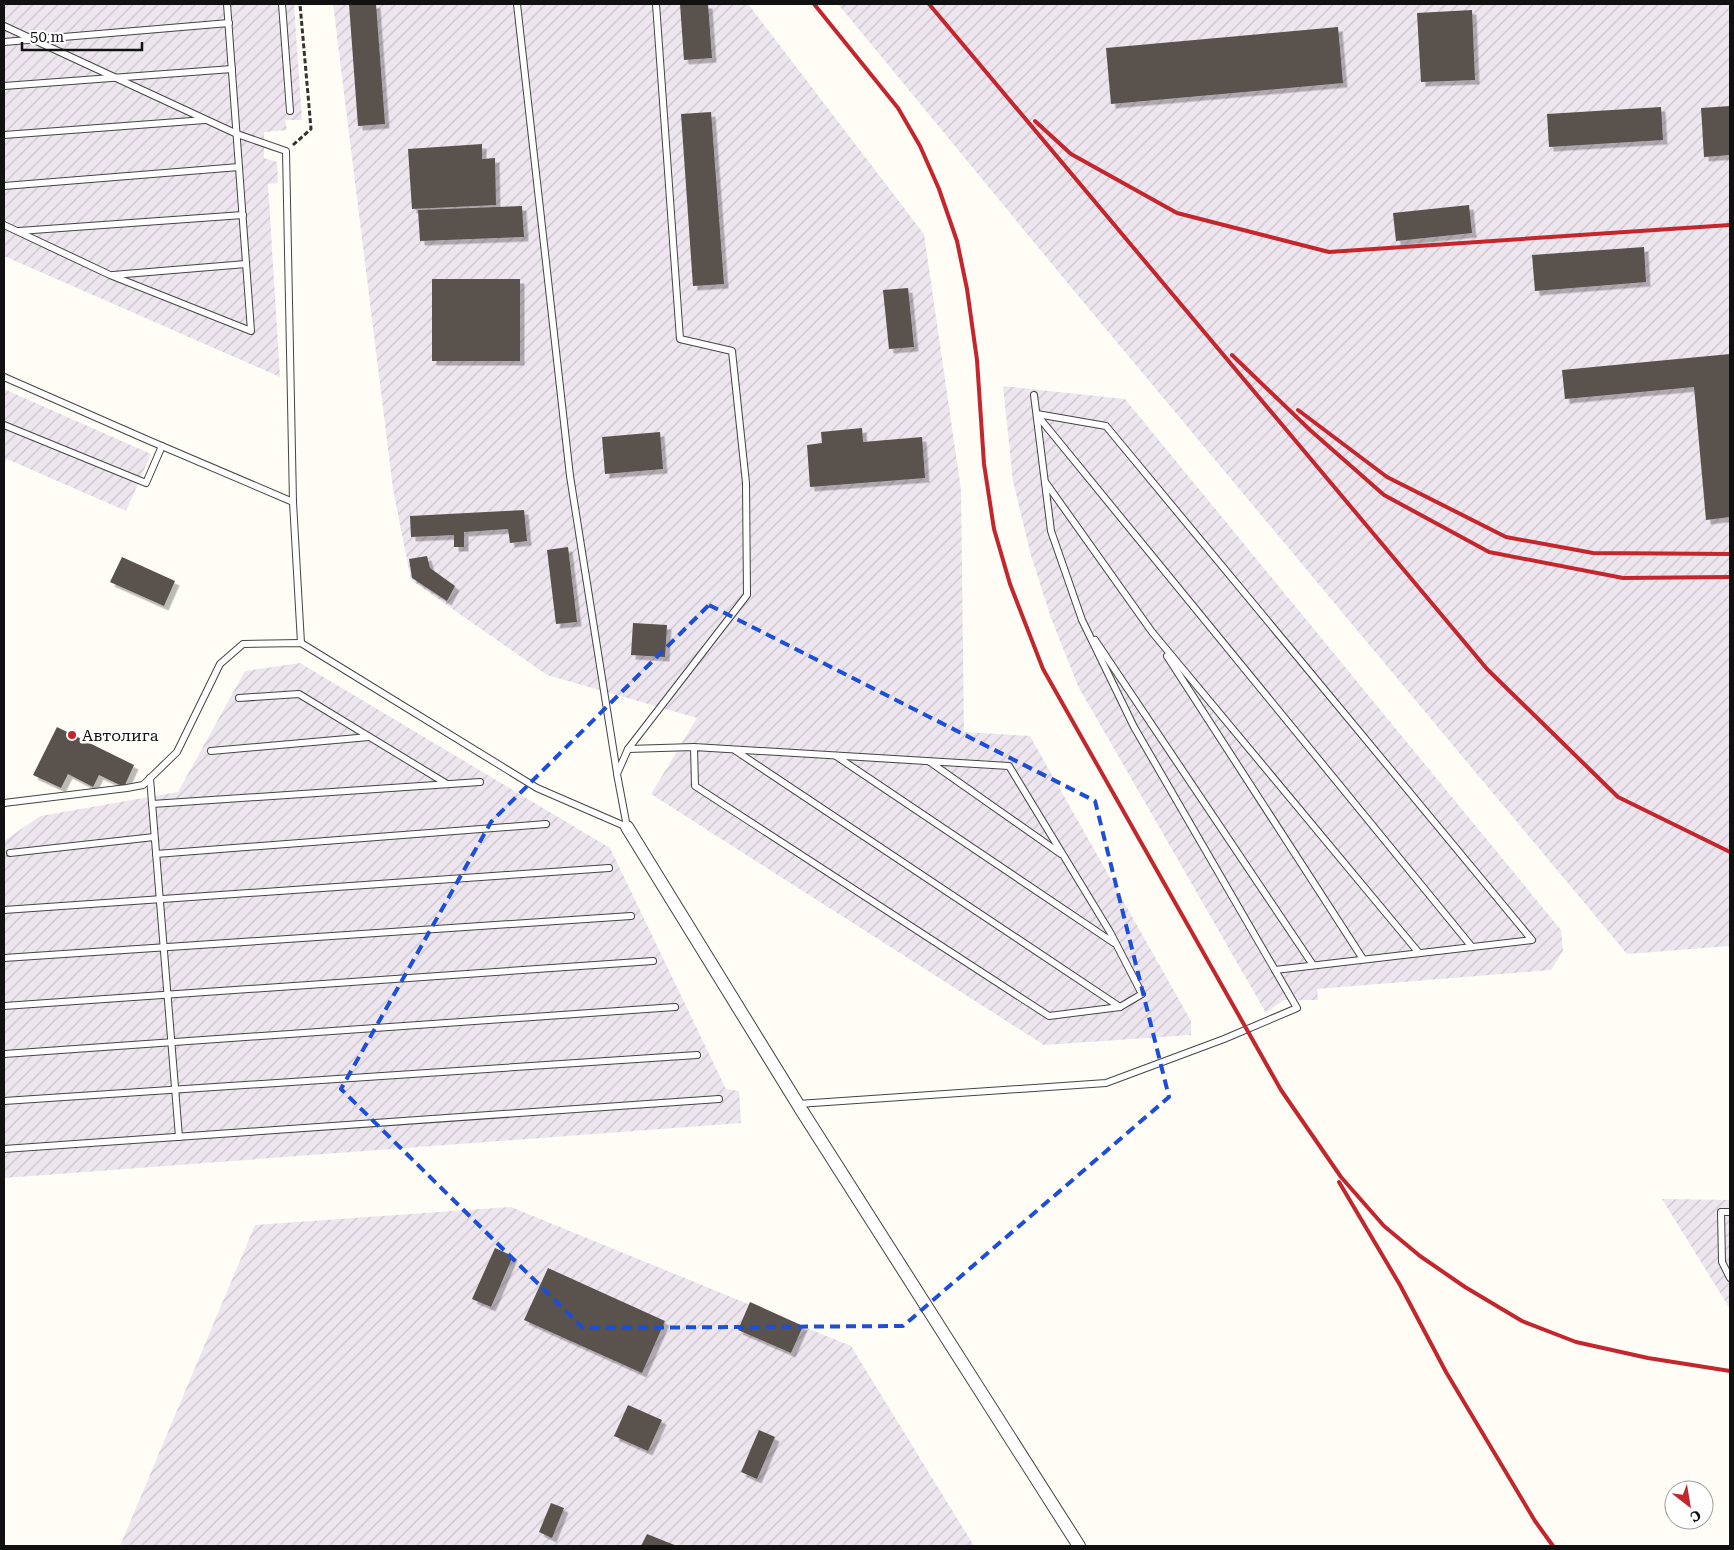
<svg xmlns="http://www.w3.org/2000/svg" width="1734" height="1550" font-family="'Roboto Serif',serif">
	<defs>
		<pattern id="industrial-furrows" width="10" height="10" patternUnits="userSpaceOnUse" patternTransform="scale(1.25)"><rect width="10" height="10" fill="#eee6ef"/><path d="M-1 1l2-2M0 10L10 0M9 11l2-2" fill="none" stroke="#cbc4cc"/></pattern>
		<filter id="shadow"><feDropShadow dx="4.5" dy="4.5" stdDeviation="0" flood-color="#0004"/></filter>
	</defs>
	<rect width="100%" height="100%" fill="#fffdf5"/>
	<g fill="url(#industrial-furrows)">
		<path d="M4 4H294L302 120H285L287 130 264 132V158L277 162 278 183 268 184 280 377 4 256Z"/>
		<path d="M333 4H748L924 234 961 490 964 732 1030 736 1191 1021V1035L1044 1045 651 794 697 718 547 675 411 580 393 489Z"/>
		<path d="M838 4H1730V946L1627 954 1065 280Z"/>
		<path d="M1003 386 1125 399 1561 930 1563 951 1551 970 1317 989 1318 1000H1284L1266 1013 1078 686 1051 618 1030 552 1013 481Z"/>
		<path d="M4 389 151 454 126 511 7 459 4 465Z"/>
		<path d="M300 663 610 848 726 1089 739 1091 741 1123 4 1178V841L40 816 178 792 245 671Z"/>
		<path d="M1662 1199 1730 1200V1309Z"/>
		<path d="M511 1207 851 1346 974 1546H120L255 1225Z"/>
	</g>
	<g fill="#5a524d" filter="url(#shadow)">
		<path d="M349 4H376L385 124 358 126Z"/>
		<path d="M680 4H708L712 58 684 60Z"/>
		<path d="M1472 10 1475 80 1421 82 1417 13Z"/>
		<path d="M1338 27 1343 83 1111 104 1106 48Z"/>
		<path d="M1730 106V155L1704 157 1701 108Z"/>
		<path d="M1661 107 1663 140 1549 147 1547 114Z"/>
		<path d="M711 112 724 284 693 286 681 114Z"/>
		<path d="M482 144V159L495 158 496 205 412 209 408 149Z"/>
		<path d="M1469 205 1472 233 1396 241 1393 213Z"/>
		<path d="M522 206 524 237 420 241 418 210Z"/>
		<path d="M1644 247 1646 282 1535 291 1532 255Z"/>
		<rect x="432" y="279" width="88" height="82"/>
		<path d="M908 288 914 347 889 349 883 290Z"/>
		<path d="M1730 354V517L1706 520 1694 387 1565 399 1562 370Z"/>
		<path d="M862 428 863 442 922 437 925 478 810 487 807 445 822 443 821 432Z"/>
		<path d="M660 432 663 469 605 474 602 437Z"/>
		<path d="M524 510 527 541 510 543 508 529 464 532V547H454V535L411 537 410 516Z"/>
		<path d="M568 547 577 622 556 624 547 550Z"/>
		<path d="M427 556 430 568 455 586 447 601 412 578 409 559Z"/>
		<path d="M122 557 175 581 164 606 110 582Z"/>
		<path d="M633 623 667 625 665 657 631 655Z"/>
		<path d="M57 727 134 765 124 787 99 775 93 787 68 774 61 788 33 775Z"/>
		<path d="M495 1248 513 1256 491 1307 472 1299Z"/>
		<path d="M548 1268 665 1321 642 1373 524 1320Z"/>
		<path d="M750 1302 803 1326 791 1353 738 1330Z"/>
		<path d="M628 1405 662 1420 648 1451 614 1436Z"/>
		<path d="M759 1430 775 1437 757 1479 741 1472Z"/>
		<path d="M551 1503 564 1508 552 1538 539 1532Z"/>
		<path d="M647 1534 677 1546H641Z"/>
	</g>
	<g fill="none" stroke-linecap="round" stroke-linejoin="round">
		<defs>
			<g id="service">
				<path d="M282 4 290 111"/>
				<path d="M517 4 570 476 617 773"/>
				<path d="M4 26 237 134 286 151 293 502 301 643"/>
				<path d="M4 42 229 23"/>
				<path d="M4 86 232 69"/>
				<path d="M4 135 205 120"/>
				<path d="M4 186 239 167"/>
				<path d="M4 225 110 275 251 331 227 4"/>
				<path d="M19 231 243 215"/>
				<path d="M113 275 246 264"/>
				<path d="M4 377 150 441 293 502"/>
				<path d="M1037 414 1106 426 1532 940 1275 970"/>
				<path d="M1037 415 1472 947"/>
				<path d="M4 425 146 483 162 446"/>
				<path d="M1046 483 1152 632 1419 953"/>
				<path d="M1095 640 1313 965"/>
				<path d="M1167 656 1363 959"/>
				<path d="M239 698 299 694 447 784"/>
				<path d="M628 749 747 595 746 483 732 351 680 339 656 4"/>
				<path d="M211 751 369 737"/>
				<path d="M736 751 1120 1007"/>
				<path d="M836 756 1114 943"/>
				<path d="M930 762 1061 854"/>
				<path d="M150 778 179 1137"/>
				<path d="M4 803 127 788 143 785 177 752 220 664 243 644 301 643 537 788 627 827"/>
				<path d="M152 804 480 782"/>
				<path d="M627 827 617 774 628 749 694 747 1009 766 1110 932 1142 994 1120 1007 1049 1016 695 786 694 747"/>
				<path d="M10 853 154 837"/>
				<path d="M156 854 546 824"/>
				<path d="M4 910 609 868"/>
				<path d="M4 958 631 916"/>
				<path d="M4 1006 653 961"/>
				<path d="M4 1054 675 1007"/>
				<path d="M4 1101 697 1055"/>
				<path d="M798 1104 1106 1083 1224 1039 1297 1008 1134 727 1082 620 1051 531 1034 395"/>
				<path d="M4 1149 719 1099"/>
				<path d="M1730 1212H1721L1722 1262 1730 1278"/>
			</g>
			<path id="minor" d="M627 827 802 1111 1079 1546"/>
		</defs>
		<use href="#service" stroke="#444" stroke-width="8"/>
		<use href="#minor" stroke="#444" stroke-width="14"/>
		<path stroke="#333" stroke-width="3" stroke-dasharray="5 2.5" stroke-linecap="butt" d="M293 145 311 129 300 4"/>
		<use href="#service" stroke="#fff" stroke-width="6"/>
		<use href="#minor" stroke="#fff" stroke-width="12"/>
		<g stroke="#c4262e" stroke-width="4">
			<path d="M814 4 898 108 920 146 939 189 957 241 967 289 977 360 984 464 994 529 1010 584 1043 669 1281 1090 1341 1177 1384 1226 1420 1256 1465 1287 1522 1321 1576 1342 1648 1358 1730 1371"/>
			<path d="M929 4 1487 669 1618 797 1730 852"/>
			<path d="M1035 121 1071 154 1177 213 1329 252 1730 225"/>
			<path d="M1232 355 1310 430 1384 495 1489 552 1623 578 1730 577"/>
			<path d="M1298 410 1387 477 1506 537 1593 553 1730 554"/>
			<path d="M1339 1182 1400 1285 1446 1372 1535 1521 1553 1546"/>
		</g>
	</g>
	<path fill="none" stroke="#1d4ed8" stroke-width="4" stroke-dasharray="10 6" stroke-linejoin="round" d="M709 605 1095 801 1169 1097 903 1326 583 1328 341 1089 491 822Z"/>
	<circle fill="#c4262e" stroke="#fff" stroke-width="2" cx="72" cy="735" r="5"/>
	<g text-anchor="middle" dominant-baseline="central" stroke-width="5" stroke-linejoin="round" paint-order="stroke">
		<g font-size="16" fill="#111" stroke="#fff" text-anchor="start">
			<text x="82" y="735">Автолига</text>
		</g>
	</g>
	<rect width="1734" height="1550" fill="none" stroke="#111111" stroke-width="10"/>
	<g transform="translate(1689 1505) rotate(149)"><circle r="24" fill="#ffffff" stroke="#a0a0a0"/>
	<path d="M0-4L9 19L0 12L-9 19Z" fill="#c4262e"/>
	<text y="-8" font-size="14" font-weight="bold" text-anchor="middle" fill="#111111">С</text>
	</g>
	<path d="M22 42v8h120v-8" fill="none" stroke="#111111" stroke-width="2.5"/>
	<text x="30" y="42" font-size="15" fill="#111111" stroke="#ffffff" stroke-width="4" paint-order="stroke">50 m</text>
</svg>
